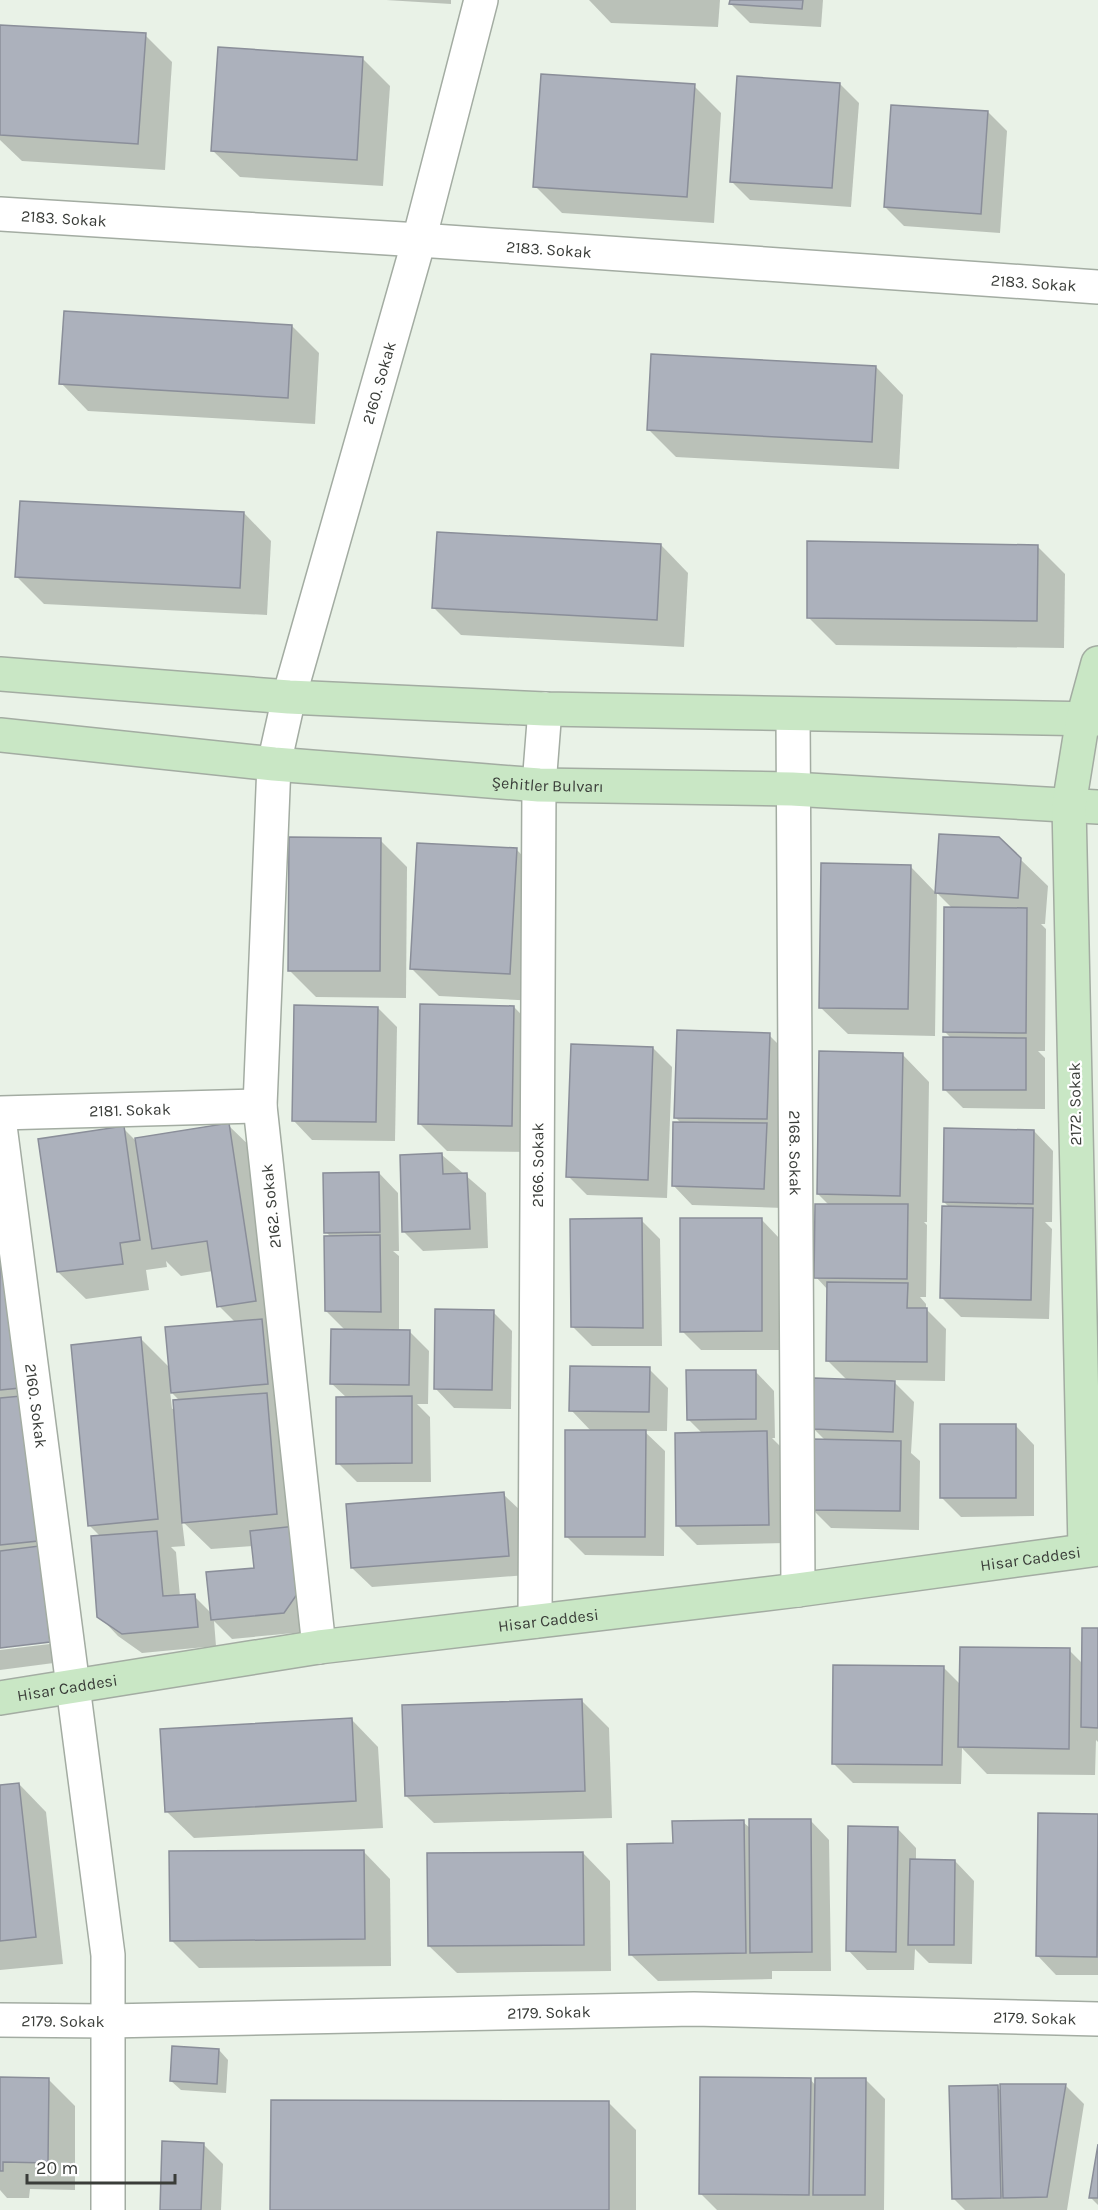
<svg xmlns="http://www.w3.org/2000/svg" width="1098" height="2210" font-family="Karla,sans-serif">
	<rect width="100%" height="100%" fill="#e9f2e7"/>
	<g fill="#0003" fill-rule="evenodd">
		<path d="M386 0H451V4Z"/>
		<path d="M589 0H720L718 27 611 23Z"/>
		<path d="M731 0H823L821 27 750 23 731 4Z"/>
		<path d="M145 35 172 62 165 170 22 161 0 140V45Z"/>
		<path d="M362 58 390 86 383 186 240 177 212 150Z"/>
		<path d="M840 84 859 103 851 207 750 200 731 181Z"/>
		<path d="M694 86 721 113 714 223 562 213 535 186Z"/>
		<path d="M988 112 1007 131 1000 233 904 226 885 207Z"/>
		<path d="M292 326 319 353 315 424 88 411 61 383Z"/>
		<path d="M876 367 903 395 899 469 676 457 649 430Z"/>
		<path d="M244 513 271 541 267 615 44 604 16 576Z"/>
		<path d="M661 545 688 573 684 647 461 635 434 608Z"/>
		<path d="M1037 546 1065 574 1064 648 836 645 808 617Z"/>
		<path d="M380 840 407 867 406 998 316 997 289 970Z"/>
		<path d="M516 849 543 877 537 1001 439 996 412 969Z"/>
		<path d="M1020 859 1048 886 1045 924H1041L1046 929 1045 1051H1038L1045 1058V1109L963 1108 944 1089 952 1039 944 1031 953 909 937 893 935 1036 848 1034 820 1007 910 866 936 893Z"/>
		<path d="M514 1007 541 1035 539 1152 447 1151 419 1123Z"/>
		<path d="M378 1008 397 1027 395 1141 312 1140 293 1120Z"/>
		<path d="M769 1035 788 1054 783 1208 692 1205 673 1185 681 1123 675 1117Z"/>
		<path d="M653 1048 672 1067 667 1198 587 1195 568 1176Z"/>
		<path d="M902 1054 929 1082 927 1222H924L927 1225 926 1297H920L926 1304V1309L946 1329 945 1381 892 1380 914 1402 911 1453 920 1461 919 1530 831 1528 812 1509 826 1441 814 1429 848 1381 828 1361V1290L816 1277 830 1206 818 1194Z"/>
		<path d="M228 1125 256 1152 304 1632 232 1639 214 1621 216 1646 142 1653 118 1636 99 1616 101 1537 89 1525 141 1339 170 1368 235 1322 219 1306 213 1271 181 1276 166 1261 167 1267 146 1270 149 1290 86 1299 58 1272 123 1128 135 1140ZM170 1391 180 1401 175 1408 172 1409ZM182 1521 211 1549 253 1546 255 1570 212 1614 194 1596 180 1597 176 1552 171 1547 185 1546Z"/>
		<path d="M1034 1131 1053 1151 1052 1222H1045L1052 1229 1049 1319 961 1317 942 1298 950 1208 944 1202Z"/>
		<path d="M442 1155 486 1193 488 1248 423 1251 404 1232Z"/>
		<path d="M379 1173 398 1193 399 1251H393L399 1256V1332H410L429 1351 428 1404H417L430 1417 431 1482H357L338 1463 347 1398 331 1383 346 1331 326 1311 331 1237 326 1232Z"/>
		<path d="M761 1219 780 1239 781 1350H701L682 1331Z"/>
		<path d="M641 1220 660 1239 662 1346H592L573 1327Z"/>
		<path d="M0 1229 69 1661 0 1670V1650L58 1643V1640L0 1647Z"/>
		<path d="M493 1312 512 1331 511 1409 454 1408 435 1388Z"/>
		<path d="M649 1369 668 1388 667 1431H644L665 1451 664 1556 585 1555 566 1536 592 1432 571 1410Z"/>
		<path d="M755 1371 774 1391 775 1438H772L786 1452 787 1543 697 1545 678 1526 703 1434 688 1419Z"/>
		<path d="M1015 1425 1034 1445V1516L961 1517 941 1497Z"/>
		<path d="M503 1494 523 1513 527 1575 372 1587 352 1568Z"/>
		<path d="M1098 1630V1742L1096 1740 1095 1775 987 1774 962 1748 961 1784 853 1783 834 1764 943 1667 961 1685 1069 1650 1083 1664Z"/>
		<path d="M581 1700 609 1728 612 1818 434 1823 406 1796Z"/>
		<path d="M351 1719 378 1747 383 1828 194 1838 166 1811Z"/>
		<path d="M19 1784 46 1812 63 1964 0 1970V1786Z"/>
		<path d="M1040 1814 1098 1815V1975H1056L1037 1955Z"/>
		<path d="M810 1820 829 1840 831 1971H772V1979L658 1981 630 1954 674 1844 743 1822 750 1828Z"/>
		<path d="M897 1828 916 1848V1861H955L974 1881 972 1964 929 1963 915 1949 914 1970H867L848 1950Z"/>
		<path d="M363 1851 390 1879 391 1966 199 1968 171 1940Z"/>
		<path d="M583 1853 610 1881 611 1971 457 1973 429 1946Z"/>
		<path d="M219 2050 228 2060 226 2093 181 2090 171 2081Z"/>
		<path d="M0 2079H48L75 2106V2190L30 2189 29 2198H7L0 2190Z"/>
		<path d="M810 2079 816 2086 865 2079 885 2099 884 2210H717L701 2194Z"/>
		<path d="M1065 2085 1084 2104 1067 2210H965L953 2198 997 2087 1002 2092Z"/>
		<path d="M609 2103 636 2130V2210H272Z"/>
		<path d="M203 2144 223 2164 221 2210H161Z"/>
		<path d="M1098 2152V2205L1090 2197Z"/>
	</g>
	<g fill="#acb1bc" stroke="#8a8e99" stroke-width="1.5">
		<path d="M730 0H803L802 9 729 4Z"/>
		<path d="M0 25 146 33 138 144 0 135Z"/>
		<path d="M218 47 363 57 357 160 211 151Z"/>
		<path d="M541 74 695 84 687 197 533 187Z"/>
		<path d="M737 76 840 83 832 188 730 182Z"/>
		<path d="M891 105 988 111 981 214 884 207Z"/>
		<path d="M64 311 292 325 288 398 59 384Z"/>
		<path d="M651 354 876 366 872 442 647 430Z"/>
		<path d="M20 501 244 512 240 588 15 577Z"/>
		<path d="M437 532 661 544 657 620 432 608Z"/>
		<path d="M807 541 1038 545 1037 621 807 618Z"/>
		<path d="M939 834 999 837 1021 858 1018 898 935 893Z"/>
		<path d="M289 837 381 838 380 971H288Z"/>
		<path d="M417 843 517 848 510 974 410 969Z"/>
		<path d="M821 863 911 865 908 1009 819 1008Z"/>
		<path d="M944 907 1027 908 1026 1033 943 1032Z"/>
		<path d="M420 1004 514 1006 512 1126 418 1124Z"/>
		<path d="M294 1005 378 1007 376 1122 292 1121Z"/>
		<path d="M677 1030 770 1033 767 1119 674 1118Z"/>
		<path d="M943 1037 1026 1038V1090H943Z"/>
		<path d="M571 1044 653 1047 648 1180 566 1177Z"/>
		<path d="M819 1051 903 1053 900 1196 817 1194Z"/>
		<path d="M673 1122 767 1123 764 1189 672 1186Z"/>
		<path d="M229 1123 256 1301 217 1307 207 1241 152 1249 135 1138Z"/>
		<path d="M124 1126 140 1240 120 1243 123 1264 57 1272 38 1139Z"/>
		<path d="M944 1128 1034 1130 1033 1204 943 1202Z"/>
		<path d="M442 1153 443 1174 467 1173 470 1229 402 1232 400 1155Z"/>
		<path d="M379 1172 380 1232 324 1233 323 1173Z"/>
		<path d="M815 1204H908L907 1279 814 1278Z"/>
		<path d="M942 1206 1033 1208 1031 1300 940 1298Z"/>
		<path d="M642 1218 643 1328 571 1327 570 1219Z"/>
		<path d="M680 1218H762V1331L680 1332Z"/>
		<path d="M0 1227 20 1388 0 1390Z"/>
		<path d="M380 1235 381 1312 325 1311 324 1236Z"/>
		<path d="M827 1282 908 1283 907 1308H927V1362L826 1361Z"/>
		<path d="M435 1309 494 1310 492 1390 434 1389Z"/>
		<path d="M262 1319 268 1384 171 1393 165 1327Z"/>
		<path d="M331 1329 410 1330 409 1385 330 1384Z"/>
		<path d="M141 1337 158 1519 88 1526 71 1345Z"/>
		<path d="M570 1366 650 1367 649 1412 569 1411Z"/>
		<path d="M686 1370H756V1419L687 1420Z"/>
		<path d="M814 1378 895 1381 893 1432 812 1429Z"/>
		<path d="M267 1393 277 1514 182 1523 173 1400Z"/>
		<path d="M21 1396 38 1541 0 1545V1398Z"/>
		<path d="M412 1396V1463L336 1464V1397Z"/>
		<rect x="940" y="1424" width="76" height="74"/>
		<path d="M565 1430H646L645 1537H565Z"/>
		<path d="M767 1431 769 1525 676 1526 675 1433Z"/>
		<path d="M812 1439 901 1441 900 1511 811 1510Z"/>
		<path d="M504 1492 509 1556 351 1568 346 1504Z"/>
		<path d="M296 1526 302 1587 284 1613 211 1620 206 1572 254 1568 250 1531Z"/>
		<path d="M157 1531 163 1596 195 1594 198 1627 122 1634 97 1617 91 1536Z"/>
		<path d="M39 1546 50 1642 0 1648V1551Z"/>
		<path d="M1082 1628H1098V1728L1081 1727Z"/>
		<path d="M960 1647 1070 1648 1069 1749 958 1747Z"/>
		<path d="M833 1665 944 1666 942 1765 832 1764Z"/>
		<path d="M582 1699 585 1791 405 1796 402 1705Z"/>
		<path d="M352 1718 356 1801 165 1812 160 1729Z"/>
		<path d="M19 1783 36 1937 0 1941V1785Z"/>
		<path d="M1038 1813 1098 1814 1097 1957 1036 1956Z"/>
		<path d="M749 1819H811L812 1952 750 1953Z"/>
		<path d="M744 1820 746 1953 629 1955 627 1844 673 1843 672 1821Z"/>
		<path d="M848 1826 898 1827 896 1952 846 1951Z"/>
		<path d="M364 1850 365 1939 170 1941 169 1851Z"/>
		<path d="M583 1852 584 1945 428 1946 427 1853Z"/>
		<path d="M910 1859 955 1860 954 1945H908Z"/>
		<path d="M172 2046 219 2049 217 2084 170 2081Z"/>
		<path d="M0 2077 49 2078 48 2163 3 2162V2171H0Z"/>
		<path d="M700 2077 811 2078 809 2195 699 2194Z"/>
		<path d="M815 2078H866L865 2195H813Z"/>
		<path d="M1000 2084H1066L1047 2197 1003 2198Z"/>
		<path d="M998 2085 1001 2198 952 2199 949 2086Z"/>
		<path d="M271 2100 609 2101V2210H270Z"/>
		<path d="M162 2141 204 2143 201 2210H160Z"/>
		<path d="M1098 2144V2198H1089Z"/>
	</g>
	<g fill="none" stroke-linecap="round" stroke-linejoin="round">
		<defs>
			<g id="street">
				<path id="s1" d="M0 214 419 240 1098 287"/>
				<path id="s2" d="M793 715 798 1590"/>
				<path id="s3" d="M0 1113 260 1106"/>
				<path id="s4" d="M0 1126 108 1955V2210"/>
				<path id="s5" d="M535 1621 539 785 545 709"/>
				<path id="s6" d="M319 1647 260 1106 274 764 289 697 419 240 481 0"/>
				<path id="s7" d="M0 2020 108 2021 694 2009 1098 2019"/>
			</g>
			<g id="secondary">
				<path d="M0 674 289 697 545 709 1098 719"/>
				<path id="s8" d="M0 735 274 764 539 785 792 789 1098 807"/>
				<path d="M1085 1549 1069 805 1083 718 1098 663"/>
				<path id="s9" d="M0 1698 319 1647 798 1590 1098 1549"/>
			</g>
		</defs>
		<use href="#street" stroke="#a3aca2" stroke-width="36"/>
		<use href="#secondary" stroke="#a3aca2" stroke-width="36"/>
		<use href="#street" stroke="#fff" stroke-width="33"/>
		<use href="#secondary" stroke="#c9e7c5" stroke-width="33"/>
	</g>
	<g text-anchor="middle" dominant-baseline="central" stroke-width="4.5" stroke-linejoin="round" paint-order="stroke">
		<g font-size="16" fill="#3a3d39" stroke="#fff">
			<text stroke="none"><textPath href="#s1" startOffset="64">2183. Sokak</textPath></text>
			<text stroke="none"><textPath href="#s1" startOffset="550">2183. Sokak</textPath></text>
			<text stroke="none"><textPath href="#s1" startOffset="1036">2183. Sokak</textPath></text>
			<text stroke="none"><textPath href="#s6" startOffset="1282">2160. Sokak</textPath></text>
			<text stroke="none"><textPath href="#s8" startOffset="550">Şehitler Bulvarı</textPath></text>
			<text transform="translate(1075 1104) rotate(-91)">2172. Sokak</text>
			<text stroke="none"><textPath href="#s3" startOffset="130">2181. Sokak</textPath></text>
			<text stroke="none"><textPath href="#s2" startOffset="438">2168. Sokak</textPath></text>
			<text stroke="none"><textPath href="#s5" startOffset="456">2166. Sokak</textPath></text>
			<text transform="translate(271 1206) rotate(-96)">2162. Sokak</text>
			<text stroke="none"><textPath href="#s4" startOffset="282">2160. Sokak</textPath></text>
			<text stroke="none"><textPath href="#s9" startOffset="1040">Hisar Caddesi</textPath></text>
			<text stroke="none"><textPath href="#s9" startOffset="554">Hisar Caddesi</textPath></text>
			<text stroke="none"><textPath href="#s9" startOffset="68">Hisar Caddesi</textPath></text>
			<text stroke="none"><textPath href="#s7" startOffset="549">2179. Sokak</textPath></text>
			<text stroke="none"><textPath href="#s7" startOffset="1035">2179. Sokak</textPath></text>
			<text stroke="none"><textPath href="#s7" startOffset="63">2179. Sokak</textPath></text>
		</g>
	</g>
	<path d="M27 2174v9h148v-9" fill="none" stroke="#3a3d39" stroke-width="3"/>
	<text x="36" y="2174" font-size="18" fill="#3a3d39" stroke="#ffffff" stroke-width="4.5" paint-order="stroke">20 m</text>
</svg>
